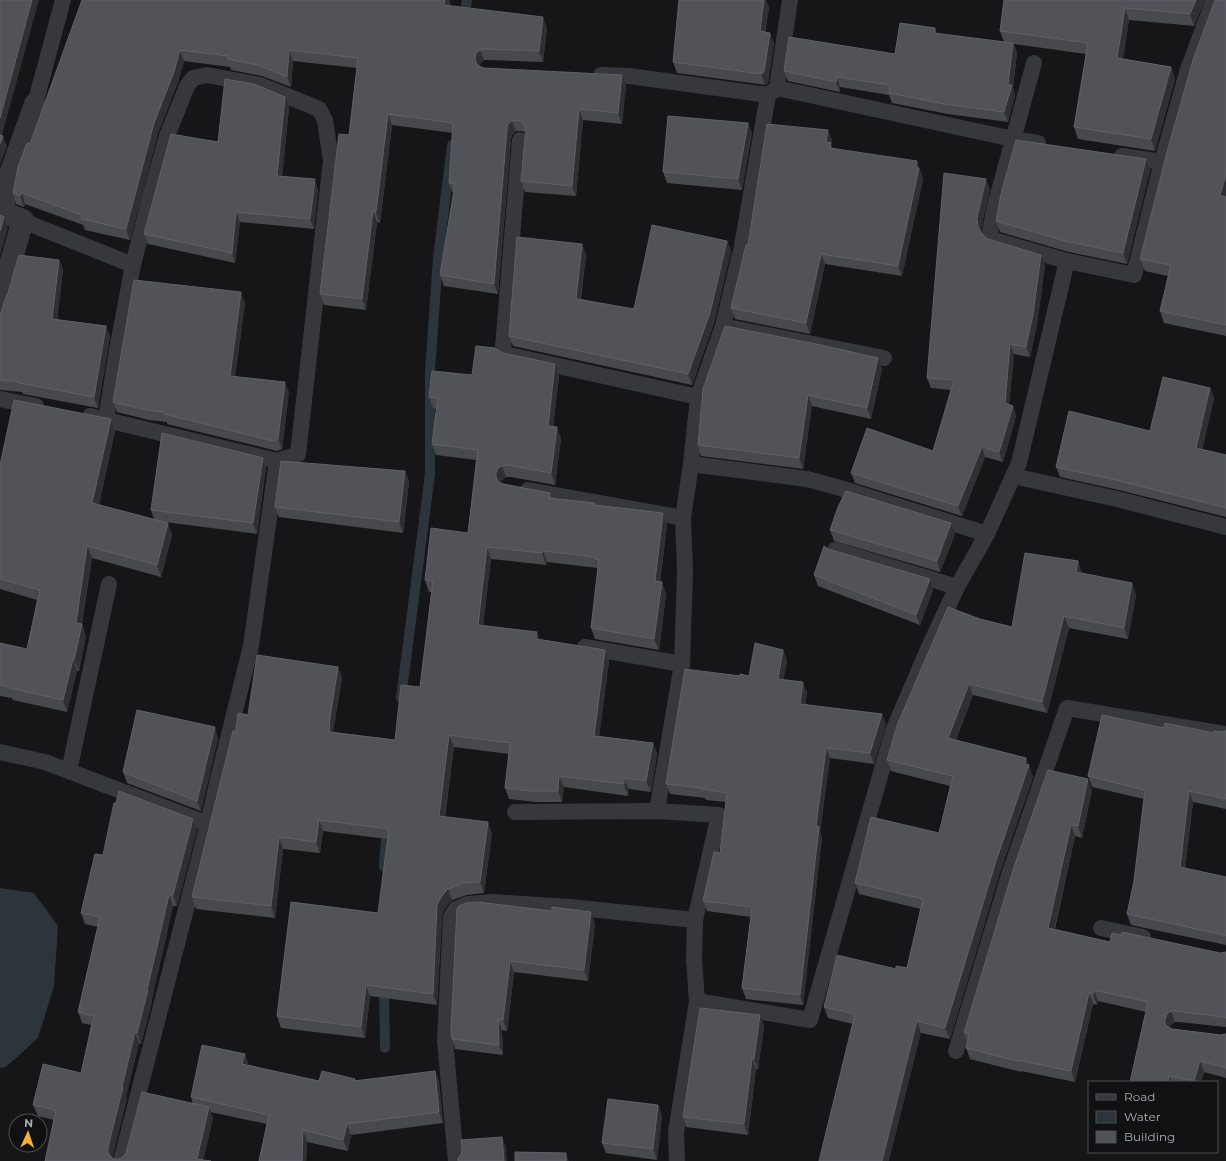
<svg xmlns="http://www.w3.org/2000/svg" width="1226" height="1161" font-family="Montserrat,sans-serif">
	<rect width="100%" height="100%" fill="#161618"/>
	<path fill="#2c353c" d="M0 888 34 893 58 926 54 986 38 1038 6 1067 0 1068Z"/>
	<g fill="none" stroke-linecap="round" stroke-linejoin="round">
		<g stroke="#2c353c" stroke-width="10">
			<path d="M464 20 467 0"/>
			<path d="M401 698 430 474V372L438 258 452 145"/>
			<path d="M384 867 387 825"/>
			<path d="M384 985 385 1048"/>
		</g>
		<g stroke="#37383d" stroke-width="16">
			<path d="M1034 63 996 202 990 230 991 235 994 240 1001 242 1067 261"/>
			<path d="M601 75 629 76 768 95"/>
			<path d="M777 88 1013 139 1038 143"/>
			<path d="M35 104 63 0"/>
			<path d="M520 140 503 348 505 353 509 355 698 397"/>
			<path d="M1122 156 1162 162"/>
			<path d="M13 217 133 265 117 350 106 419"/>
			<path d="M727 327 884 358"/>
			<path d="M0 399 36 406"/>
			<path d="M90 416 277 461 287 462"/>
			<path d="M691 464 807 479 840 488 987 534"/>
			<path d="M1013 476 1117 499 1226 527"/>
			<path d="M528 490 683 518"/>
			<path d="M835 550 957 587"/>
			<path d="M585 647 682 664"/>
			<path d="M0 752 45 762 208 824"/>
			<path d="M69 771 109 584"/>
			<path d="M657 811 682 664 685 571 683 518 691 464 698 397 723 326 742 246 768 95 777 88 790 0"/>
			<path d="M515 812 657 811 719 815 695 920 694 960 697 1001 676 1132 677 1161"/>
			<path d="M1101 928 1143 937"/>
			<path d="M697 1001 810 1020 893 731 929 647 957 587 987 534 1019 463 1067 261 1134 275 1162 162 1188 69 1214 0"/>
			<path d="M956 1051 1009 875 1067 708 1226 734"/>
			<path d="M121 1161 208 824 218 779 251 646 277 461 298 454 331 161 325 120 319 109 260 85 207 75 193 78 187 86 167 136 150 197 133 265"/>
			<path d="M456 1161 445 1040 451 917 456 909 468 904 492 902 570 907 695 920"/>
		</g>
		<path stroke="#37383d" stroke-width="22" d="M0 300 23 220 2 212 10 174 35 104"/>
	</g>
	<g fill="#47494d">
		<path d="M82 0H450V6L547 28 543 62 488 60H484L480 64 479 66 484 68 626 85 622 124 583 120 576 196 525 192 521 181 525 132 521 131H516L512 135 511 139 498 294 444 286 440 275 453 194 449 183 453 133 392 125 380 223 377 222 366 310 324 305 320 294 349 135 357 68 293 61 291 87 262 76 231 70 230 67 184 61 178 82 158 133 130 240 85 230 83 225 25 204 24 207 16 204 13 193 30 144Z"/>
		<path d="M1004 0H1205L1194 26 1129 20 1123 59 1171 67 1175 79 1155 151 1078 139 1074 127 1086 54 1014 44 1017 53 1013 88 1015 95 1008 122 948 114 892 103 889 95 840 87V92L788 81 784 71 895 54 935 28 937 34 1004 42 1000 31Z"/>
		<path d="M1226 0V336L1164 323 1160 311 1168 276 1145 271 1140 259Z"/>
		<path d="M769 7 765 32 770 33 774 44 768 83 765 85 677 73 673 62Z"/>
		<path d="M285 97 289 107 282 177 318 190 314 229 240 222 235 263 148 244 144 234 218 142Z"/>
		<path d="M748 123 752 133 742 190 667 183 663 172Z"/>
		<path d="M832 140 831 145 833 149 921 172 923 179 902 276 825 264 810 334 735 319 731 308Z"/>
		<path d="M1150 170 1127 264 1069 252 1000 232 996 221Z"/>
		<path d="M990 189 981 228V233L983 235 988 239 1045 265 1037 324 1030 357 1014 354 1009 405 1013 406 1016 416 1003 462 985 457 962 516 855 483 851 473 933 451 951 390 931 388 927 378Z"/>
		<path d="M727 241 731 251 714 323 692 385 513 346 509 336 582 244 586 255 581 299 634 309Z"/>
		<path d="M59 260 63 270 57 320 106 326 110 336 98 408 23 394 22 392 0 390V315Z"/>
		<path d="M245 303 235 376 289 392 282 449 277 451 167 424V422L149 420 117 412 113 402Z"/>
		<path d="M503 353 555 364 559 376 553 426 561 438 555 485 511 477H506L502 480 500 483 503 484 550 493 552 498 595 503 596 505 663 513 667 525 660 582H662L666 594 659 650 595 639 591 628 598 568 547 562 546 565 491 559 483 625 539 639 605 650 609 661 599 736 653 743 657 754 651 792 629 789 628 796 564 787 562 802H536L509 799 505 788 509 754 454 747 445 817 492 833 484 893 467 895 452 900 448 904 443 912 442 917 437 1005 370 996 365 1038 281 1028 277 1016 378 913 387 839 323 831 320 853 283 849 275 918 196 909 192 897 236 731 248 715 338 667 342 678 333 732 395 740 420 687 432 592H429L425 580 468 533 476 460 436 455 432 444 436 409 433 408 429 397 472 375Z"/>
		<path d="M882 369 871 419 812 406 803 469 701 456 698 445 703 389Z"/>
		<path d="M1210 388 1214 398 1202 450 1226 455V517L1119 490 1060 477 1056 467 1150 431Z"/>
		<path d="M111 419 115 431 99 505 154 519 151 510 263 458 266 468 257 534 165 522 168 523 172 535 161 577 92 558 82 624 86 636 79 671H77L67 712 13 700 12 698 0 696V643L27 649 37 600 0 589V465Z"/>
		<path d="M405 471 409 482 403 533 279 517 275 507Z"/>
		<path d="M830 530 955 534 940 572 834 541Z"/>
		<path d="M828 549 933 590 920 625 818 586 814 575Z"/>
		<path d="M1082 573 1132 583 1136 595 1128 639 1069 628 1047 713 973 695 956 740 1026 758 1033 777 1000 872 950 1039 921 1033 853 1024 828 1018 824 1007 896 969 907 968 921 909 859 894 855 883 939 833 950 786 891 771 887 760 980 619 1012 627Z"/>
		<path d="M783 650 787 661 783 680 807 692 805 704 886 724 874 764 830 758 820 832 822 837 803 1005 746 999 742 988 751 917 707 911 703 901 720 853 726 802 706 800 705 798 670 794 666 784 740 676H749Z"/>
		<path d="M1164 728 1214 733 1226 731V809L1193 802 1185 868 1226 877V945L1131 925 1127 914 1134 881 1144 799 1092 787 1088 776Z"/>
		<path d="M218 738 201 811 127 783 123 772Z"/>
		<path d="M1092 790 1082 838 1075 836 1055 929 1110 942 1122 935 1220 953 1226 952V1027L1179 1022H1175L1171 1025 1169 1028 1172 1029 1221 1035 1226 1034V1078L1204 1072 1201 1082H1130L1146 1012 1098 1001 1097 1005 1093 1004 1075 1082 1021 1071V1072L970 1059 966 1048 967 1042 964 1033 1014 867Z"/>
		<path d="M197 830 177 906H173L152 999V1001L141 1044 139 1043 126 1096 127 1098 112 1158 114 1159H119L123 1157 193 1104 191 1097 249 1065 319 1081 355 1079 356 1081 435 1071 439 1082 443 1123 351 1135 348 1151 307 1142 306 1161H259L267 1124 210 1112 213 1118 203 1160 45 1161 54 1120 38 1116 33 1105 81 1073 91 1025 82 1023 78 1012 98 927 85 924 81 913 103 855Z"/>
		<path d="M459 906 595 923 588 981 514 972 507 1031 502 1030 503 1055 455 1049 452 1039Z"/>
		<path d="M760 1015 764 1026 758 1069H756L748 1135 686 1127 683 1117Z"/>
		<path d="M658 1105 662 1116 657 1160 606 1153 602 1143Z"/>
	</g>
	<g fill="#2f3033">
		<path d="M32 0H39L0 142V118Z"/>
		<path d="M445 0H450L448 16 444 5Z"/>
		<path d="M764 0H766L769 7 764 42 760 31Z"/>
		<path d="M1196 0H1205L1194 26 1190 14Z"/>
		<path d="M1125 8 1129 20 1121 70 1117 58Z"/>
		<path d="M543 17 547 28 543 62 539 51Z"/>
		<path d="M770 33 774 44 768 83 765 85 761 74Z"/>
		<path d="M1013 43 1017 53 1013 88 1015 95 1008 122 1004 112Z"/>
		<path d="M180 50 184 61 178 82 158 133 130 240 126 229 154 123Z"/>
		<path d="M289 50 293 61 291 87 287 77Z"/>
		<path d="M480 50 484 60 480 64 479 69 475 58 476 53Z"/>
		<path d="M1171 67 1175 79 1155 151 1151 139Z"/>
		<path d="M622 75 626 85 622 124 618 113Z"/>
		<path d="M837 77 840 87V92L836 82Z"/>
		<path d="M285 97 289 107 281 187 277 176Z"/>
		<path d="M579 109 583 120 576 196 572 186Z"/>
		<path d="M388 114 392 125 380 223 376 212Z"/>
		<path d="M512 121 516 131 512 135 511 139 498 294 494 284 507 129 508 124Z"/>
		<path d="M748 123 752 133 742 190 738 179Z"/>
		<path d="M828 130 832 140 831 145 835 154 826 142Z"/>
		<path d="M3 136 7 146 0 165V144Z"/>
		<path d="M1146 159 1150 170 1127 264 1123 253Z"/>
		<path d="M917 161 923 179 902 276 898 266Z"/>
		<path d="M1226 175V202L1220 195Z"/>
		<path d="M315 179 318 190 314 229 310 219Z"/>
		<path d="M986 179 990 189 981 228 982 237 978 227 977 218Z"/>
		<path d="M22 193 25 204 24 207 20 196Z"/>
		<path d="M373 211 377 222 366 310 362 299Z"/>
		<path d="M236 212 240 222 235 263 232 253Z"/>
		<path d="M4 217 8 228 0 255V231Z"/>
		<path d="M727 241 731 251 714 323 692 385 688 374Z"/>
		<path d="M582 244 586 255 579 309 576 299Z"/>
		<path d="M821 254 825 264 810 334 806 323Z"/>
		<path d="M1041 255 1045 265 1037 324 1030 357 1026 347Z"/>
		<path d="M59 260 63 270 56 330 52 319Z"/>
		<path d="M241 292 245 303 234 386 230 376Z"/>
		<path d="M106 326 110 336 98 408 94 397Z"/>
		<path d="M1010 344 1014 354 1008 413 1005 403Z"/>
		<path d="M878 358 882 369 871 419 867 408Z"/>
		<path d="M555 364 559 376 552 437 548 426Z"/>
		<path d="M285 382 289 392 282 449 278 439Z"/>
		<path d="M1210 388 1214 398 1200 459 1196 448Z"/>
		<path d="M808 395 812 406 803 469 799 458Z"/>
		<path d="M1013 406 1016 416 1003 462 999 452Z"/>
		<path d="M111 419 115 431 97 515 92 503Z"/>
		<path d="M557 427 561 438 555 485 551 473Z"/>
		<path d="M982 447 985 457 962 516 958 506Z"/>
		<path d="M263 458 266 468 257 534 253 523Z"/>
		<path d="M502 466 506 477 502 480 500 484 496 477V473L498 468Z"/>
		<path d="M405 471 409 482 403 533 399 522Z"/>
		<path d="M663 513 667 525 659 593 655 581Z"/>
		<path d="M168 523 172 535 161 577 157 565Z"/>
		<path d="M951 523 955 534 940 572 937 561Z"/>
		<path d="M87 546 92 558 82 624 86 636 79 671 74 660 76 623Z"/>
		<path d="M487 547 491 559 482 636 478 625Z"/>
		<path d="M543 551 547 562 546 565 542 553Z"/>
		<path d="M1078 561 1082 573 1076 572Z"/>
		<path d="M930 579 933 590 920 625 916 615Z"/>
		<path d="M662 582 666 594 659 650 654 639Z"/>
		<path d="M1132 583 1136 595 1128 639 1124 628Z"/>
		<path d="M1064 616 1069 628 1047 713 1042 702Z"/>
		<path d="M537 632 541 644 536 639Z"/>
		<path d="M605 650 609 661 598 747 594 736Z"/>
		<path d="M783 650 787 661 782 689 778 679Z"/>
		<path d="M73 659 77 671 67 712 63 700Z"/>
		<path d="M338 667 342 678 333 733 329 732V724Z"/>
		<path d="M803 682 807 692 804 714 800 704Z"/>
		<path d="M969 684 973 695 952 750 948 738Z"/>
		<path d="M882 714 886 724 874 764 870 753Z"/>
		<path d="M215 727 218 738 201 811 197 801Z"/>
		<path d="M449 735 454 747 443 827 439 816Z"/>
		<path d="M653 743 657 754 651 792 646 781Z"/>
		<path d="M826 748 830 758 820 832 822 837 803 1005 800 995 816 826Z"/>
		<path d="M1026 758 1033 777 1000 872 950 1039 945 1028Z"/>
		<path d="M559 776 564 787 562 802 558 791Z"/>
		<path d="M624 778 629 789 628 796 624 784Z"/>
		<path d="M1088 779 1092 790 1082 838 1078 826Z"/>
		<path d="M1189 791 1193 802 1184 878 1180 867Z"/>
		<path d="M193 819 197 830 177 906 173 895Z"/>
		<path d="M319 820 323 831 320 853 316 842Z"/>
		<path d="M488 822 492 833 484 893 480 882Z"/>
		<path d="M1071 825 1075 836 1052 939 1048 928Z"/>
		<path d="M279 837 283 849 275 918 271 906Z"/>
		<path d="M448 889 452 900 448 904 443 912 442 917 437 1005 433 994 437 905 439 901 444 893Z"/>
		<path d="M169 895 173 906 152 999V1001L141 1044 137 1033Z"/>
		<path d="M591 912 595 923 588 981 584 970Z"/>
		<path d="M510 961 514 972 507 1031 503 1020Z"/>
		<path d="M366 985 370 996 365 1038 361 1027Z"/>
		<path d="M1094 990 1098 1001 1097 1005 1093 994Z"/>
		<path d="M1089 993 1093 1004 1075 1082 1071 1071Z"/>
		<path d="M1171 1011 1175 1022 1171 1025 1169 1030 1165 1024V1019L1167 1014Z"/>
		<path d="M760 1015 764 1026 758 1069 754 1059Z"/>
		<path d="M498 1020 502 1030 503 1055 499 1045Z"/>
		<path d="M917 1021 921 1033 889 1161H882Z"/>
		<path d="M135 1032 139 1043 126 1096 127 1098 112 1159 108 1152V1147Z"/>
		<path d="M245 1054 249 1065 242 1064Z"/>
		<path d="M752 1058 756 1069 748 1135 744 1124Z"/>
		<path d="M1200 1061 1204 1072 1201 1082H1194V1081Z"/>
		<path d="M435 1071 439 1082 443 1123 439 1112Z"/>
		<path d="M1169 1076 1172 1082H1168Z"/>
		<path d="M658 1105 662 1116 657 1160 653 1149Z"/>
		<path d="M209 1107 213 1118 203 1161 197 1159Z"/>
		<path d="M347 1124 351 1135 348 1151 343 1140Z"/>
		<path d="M303 1130 307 1142 306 1161H302Z"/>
		<path d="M502 1137 506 1147 507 1161H504Z"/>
		<path d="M566 1153 569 1161H566Z"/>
	</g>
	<g fill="#525359" stroke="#5f6168">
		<path d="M0 0H32L0 118Z"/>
		<path d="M82 0H445L444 5 543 17 539 51 485 49 480 50 476 53 475 58 476 63 479 66 484 68 622 75 618 113 579 109 572 186 521 181 526 130 525 126 522 122 517 120 512 121 508 124 507 129 494 284 440 275 455 184 449 183 453 123 388 114 376 212 373 211 362 299 320 294 339 134 349 135 358 58 289 50 287 77 258 65 227 59 228 56 180 50 174 72 154 123 126 229 81 219 82 215 22 193 20 196 13 193 18 167 27 143 30 144Z"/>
		<path d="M679 0H764L760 31 770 33 764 72 761 74 673 62Z"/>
		<path d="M1004 0H1196L1190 14 1125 8 1117 58 1171 67 1151 139 1074 127 1088 43 1000 31Z"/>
		<path d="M1215 0H1226V175L1220 195 1226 197V325L1160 311 1171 265 1140 259 1167 152 1193 60Z"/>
		<path d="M900 23 935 28 934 33 1013 43 1008 85H1012L1004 112 944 104 889 93 890 85 837 77 836 82 784 71 789 37 895 54Z"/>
		<path d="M225 79 254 84 285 97 277 176 315 179 310 219 236 212 232 253 144 234 171 134 218 142Z"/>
		<path d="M668 116 748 123 738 179 663 172Z"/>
		<path d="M767 124 828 130 826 142 831 143 830 148 917 161 916 168H919L898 266 821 254 806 323 731 308 746 245H748Z"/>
		<path d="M0 135 3 136 0 144Z"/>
		<path d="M1016 140 1146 159 1123 253 1065 241 996 221 1001 194Z"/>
		<path d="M944 173 986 179 977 218 978 227 983 235 988 239 1041 255 1033 314 1026 347 1010 344 1005 403 1013 406 999 452 982 447 958 506 851 473 867 428 933 451 954 380 927 378Z"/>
		<path d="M0 215 4 217 0 231Z"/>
		<path d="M652 225 727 241 710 313 688 374 509 336 517 237 582 244 576 299 634 309Z"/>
		<path d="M19 255 59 260 52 319 106 326 94 397 19 383V382L0 380V315L6 297 8 293Z"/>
		<path d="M134 280 241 292 230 376 285 382 278 439 273 441 164 414V412L146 410 113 402Z"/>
		<path d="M725 326 821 345 878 358 867 408 808 395 799 458 698 445 703 389Z"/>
		<path d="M476 346 495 348 503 353 555 364 548 426 557 427 551 473 507 465 502 466 498 468 496 473V477L498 482 503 484 550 493 549 498 595 503V505L663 513 655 581 662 582 654 639 591 628 599 559H595V557L543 551 542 553 487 547 478 625 537 632 536 639 605 650 594 736 653 743 646 781 624 778V784L559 776 558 791H532L505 788 510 743 449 735 439 816 488 822 480 882 463 883 448 889 444 893 439 901 437 905 433 994 366 985 361 1027 277 1016 291 902 378 913 389 829 319 820 316 842 279 837 271 906 192 897 233 731H236L238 713 248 715 257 655 338 667 329 724H330L329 732 395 740 401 685 420 687 433 581 425 580 431 528 468 533 478 450 432 444 438 398 429 397 432 371 472 375Z"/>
		<path d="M1163 377 1210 388 1196 448 1226 455V508L1116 480 1056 467 1069 411 1150 431Z"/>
		<path d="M14 400 111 419 92 503 168 523 157 565 87 546 76 623 82 624 74 660 73 659 63 700 9 688V687L0 685V643L27 649 40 590 0 579V465Z"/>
		<path d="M162 433 263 458 253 523 151 510Z"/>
		<path d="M281 461 405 471 399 522 275 507Z"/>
		<path d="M846 491 951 523 937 561 830 530 838 507Z"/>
		<path d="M824 546 828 549 930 579 916 615 814 575Z"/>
		<path d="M1025 553 1078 561 1076 572 1132 583 1124 628 1064 616 1042 702 969 684 948 738 1026 758 1025 764 1029 765 996 861 945 1028 917 1021 882 1161H819L855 1014 824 1007 837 955 896 969V966L907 968 923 899 855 883 871 817 939 833 953 776 887 760 898 723 948 607 980 619 1012 627Z"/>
		<path d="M755 643 783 650 778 679 803 682 800 704 882 714 870 753 826 748 816 826 819 827 800 995 742 988 752 907 703 901 714 852 720 853 727 793 702 789V788L666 784 685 669 740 676V674L749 676Z"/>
		<path d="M137 710 215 727 197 801 123 772Z"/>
		<path d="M1102 715 1164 728 1165 723 1214 733V731L1221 732 1226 731V799L1189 791 1180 867 1226 877V936L1224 935 1127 914 1134 881 1145 790 1088 776Z"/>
		<path d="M1048 770 1088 779 1078 826 1071 825 1048 928 1110 942 1112 933 1122 935V932L1220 953 1226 952V1018L1223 1017 1175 1011H1171L1167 1014 1165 1019V1024L1168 1027 1172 1029 1221 1035 1226 1034V1068L1200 1061 1194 1081 1169 1076 1168 1082H1130L1148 1002 1094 990 1093 994 1089 993 1071 1071 1017 1060V1061L966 1048 969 1034 964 1033 1014 867Z"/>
		<path d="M119 791 193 819 173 895H169L147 990H148L137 1033 135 1032 122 1087H123L108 1147V1152L110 1156 114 1159H119L123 1157 126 1153 142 1092 209 1107 197 1159 211 1161H45L56 1110 33 1105 43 1064 81 1073 94 1016 78 1012 100 917 81 913 95 854 103 855 114 803H116Z"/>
		<path d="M478 902 552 911V907L591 912 584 970 510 961 503 1020H498L499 1045 452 1039 451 1029 457 909 459 906 466 903Z"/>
		<path d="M700 1008 760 1015 754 1059 752 1058 744 1124 683 1117Z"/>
		<path d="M202 1045 245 1054 242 1064 319 1081 322 1071 355 1079 354 1081 435 1071 439 1112 347 1124 343 1140 303 1130 302 1161H259L269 1115 191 1097Z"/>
		<path d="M608 1099 658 1105 653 1149 602 1143Z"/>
		<path d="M502 1137 504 1161H458V1158L461 1155 462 1150 461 1140Z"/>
		<path d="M515 1152 566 1153V1161H515Z"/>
	</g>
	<rect x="1088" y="1081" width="130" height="72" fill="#111113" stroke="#4d4f55"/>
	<rect x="1096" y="1094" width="20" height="6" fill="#37383d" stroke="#4d4f55"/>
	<text x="1124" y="1101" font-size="12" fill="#a8adb8">Road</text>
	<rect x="1096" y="1111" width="20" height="12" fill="#2c353c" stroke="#4d4f55"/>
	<text x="1124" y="1121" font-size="12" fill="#a8adb8">Water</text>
	<rect x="1096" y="1131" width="20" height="12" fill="#525359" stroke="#4d4f55"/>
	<text x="1124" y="1141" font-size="12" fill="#a8adb8">Building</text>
	<g transform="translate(28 1133) rotate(3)"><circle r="19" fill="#111113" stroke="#4d4f55"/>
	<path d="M0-3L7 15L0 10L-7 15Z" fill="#f2b134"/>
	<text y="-6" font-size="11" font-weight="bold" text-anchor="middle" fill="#a8adb8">N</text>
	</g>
</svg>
